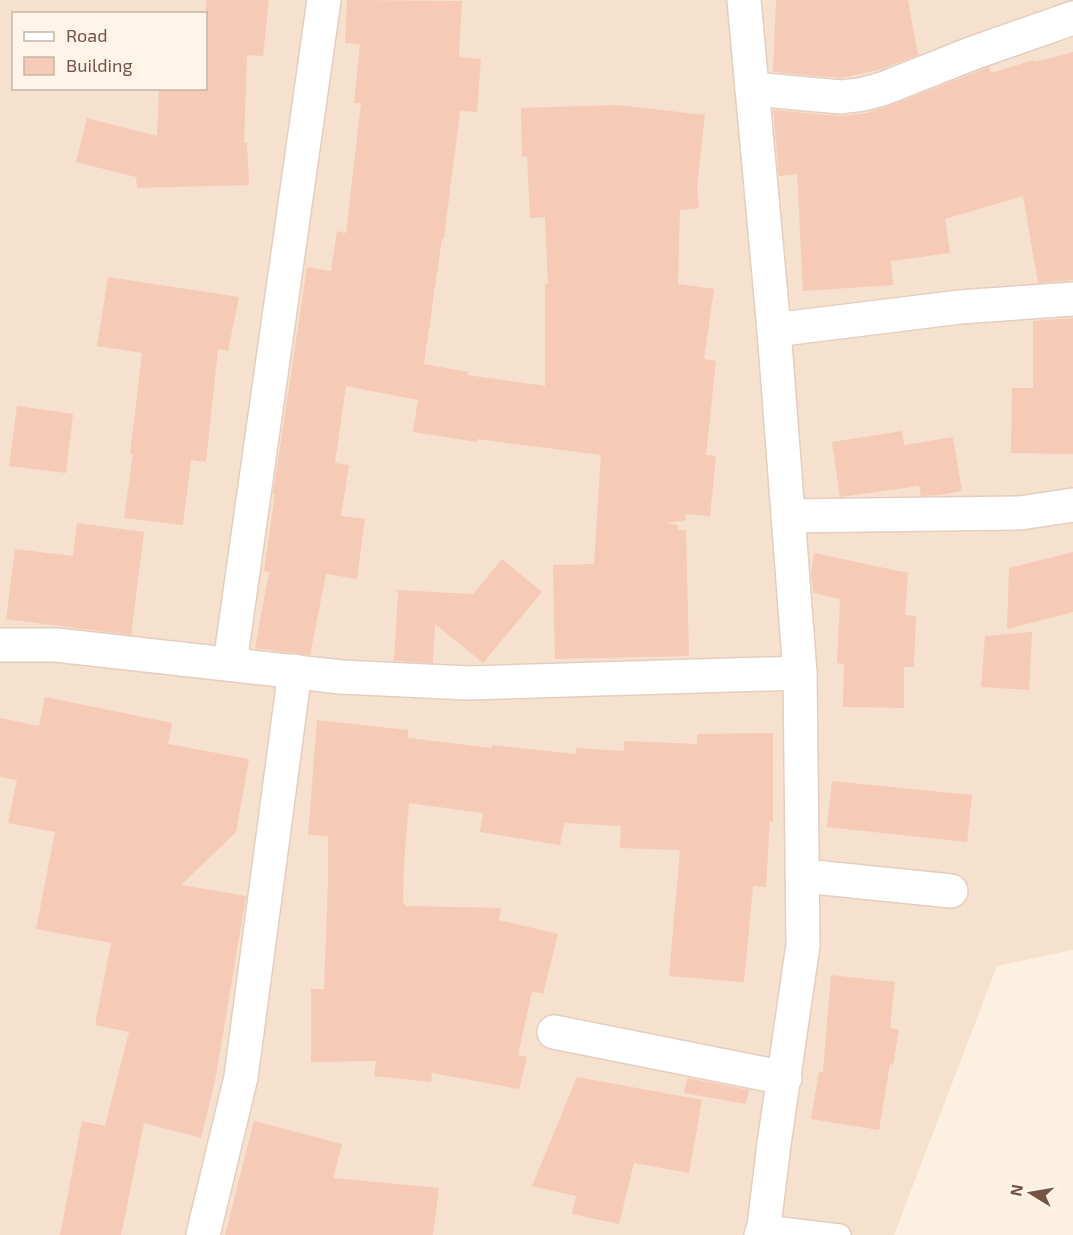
<svg xmlns="http://www.w3.org/2000/svg" width="1073" height="1235" font-family="'Exo 2',sans-serif">
	<rect width="100%" height="100%" fill="#fef0e0"/>
	<path fill="#f6e1ce" fill-rule="evenodd" d="M0 0H1073V950L997 966 894 1235H0ZM14 14H206V88H14Z"/>
	<g fill="#f5cab6">
		<path d="M206 0H269L263 56 247 55 244 143H247L249 185 137 188 136 177 76 162 87 118 157 136 159 88H206Z"/>
		<path d="M347 0 462 1 459 57 481 59 477 112 460 111 444 238H442L424 364 468 372 467 375 545 386V284H548L545 217 530 218 527 156 522 157 521 108 617 105 705 115 697 188 699 208 680 210 678 284 714 289 704 359 716 361 706 455 716 456 710 516 685 514 686 520 666 523 678 525V530H686L689 656 555 659 553 565 594 564 601 455 478 439 477 442 413 432 418 400 346 386 335 463 349 465 341 516 365 519 357 579 326 574 310 655 255 648 269 572 264 571 275 494H273L307 267 331 271 337 231 346 233 361 103H354L360 44 345 43Z"/>
		<path d="M776 0H908L918 55 879 70 841 78 773 72Z"/>
		<path d="M1073 52V280L1038 283 1023 196 945 219 950 253 891 261 893 285 803 291 797 174 779 176 773 110 839 116 867 113 892 105 989 67 991 73 1033 60 1034 62Z"/>
		<path d="M108 277 239 297 228 351 218 349 206 462 191 460 183 525 124 518 133 454H130L142 353 97 346Z"/>
		<path d="M1073 318V454L1011 453 1012 388H1033V321Z"/>
		<path d="M17 406 73 414 66 473 9 466Z"/>
		<path d="M902 431 904 445 953 437 962 491 939 495 921 496 919 486 840 497 832 442Z"/>
		<path d="M77 523 144 532 131 635 6 619 15 549 73 556Z"/>
		<path d="M1073 552V612L1007 629 1009 568Z"/>
		<path d="M814 553 908 573 905 615 916 616 914 667H904V708L843 707 844 664 837 663 840 599 813 593 811 571Z"/>
		<path d="M502 559 542 592 483 663 435 624 433 663 394 661 398 592 395 590 473 594Z"/>
		<path d="M1032 632 1029 690 981 687 985 636Z"/>
		<path d="M45 697 172 723 168 744 249 759 236 832 181 885 246 896 215 1081 201 1138 144 1123 121 1235H60L82 1121 105 1126 129 1032 95 1025 111 943 36 929 55 832 8 823 17 780 0 777V718L39 726Z"/>
		<path d="M317 720 408 730V738L492 748V745L576 754V748L624 751V741L697 744V734L773 733V822L770 821 766 887 753 886 744 982 669 976 680 850 620 848 621 826 564 823 560 845 480 832 483 813 409 803 404 863 403 903H405V906L501 908 499 920 558 934 543 994 532 991 518 1055 527 1057 519 1089 432 1073 431 1082 374 1076 376 1061 311 1062V989H324L328 882V836L308 835Z"/>
		<path d="M832 781 972 795 967 842 827 827Z"/>
		<path d="M831 975 895 982 890 1028 899 1030 893 1065 890 1064 879 1130 811 1119 819 1072H823Z"/>
		<path d="M577 1077 702 1100 689 1173 634 1163 619 1224 572 1214 576 1196 532 1186Z"/>
		<path d="M687 1078 749 1090 746 1104 684 1093Z"/>
		<path d="M254 1121 342 1144 333 1178 439 1188 433 1235H225Z"/>
	</g>
	<g fill="none" stroke-linecap="round" stroke-linejoin="round">
		<defs>
			<path id="service" d="M764 1226 840 1235"/>
			<g id="minor">
				<path d="M752 89 841 97 864 94 885 88 973 53 1073 18"/>
				<path d="M774 330 960 307 1073 299"/>
				<path d="M788 516 1020 513 1073 505"/>
				<path d="M0 645H56L341 677 468 683 800 673"/>
				<path d="M230 663 324 0"/>
				<path d="M804 876 951 891"/>
				<path d="M554 1032 785 1078"/>
				<path d="M203 1235 241 1077 295 671"/>
			</g>
			<path id="tertiary" d="M744 0 774 330 800 673 803 945 774 1144 764 1226 761 1235"/>
		</defs>
		<use href="#service" stroke="#e5cdbf" stroke-width="24"/>
		<use href="#minor" stroke="#e5cdbf" stroke-width="36"/>
		<use href="#tertiary" stroke="#e5cdbf" stroke-width="36"/>
		<use href="#service" stroke="#fff" stroke-width="21"/>
		<use href="#minor" stroke="#fff" stroke-width="33"/>
		<use href="#tertiary" stroke="#fff" stroke-width="33"/>
	</g>
	<rect x="12" y="12" width="195" height="78" fill="#fff4e8" stroke="#c9b4a7" stroke-width="1.5"/>
	<rect x="24" y="32" width="30" height="9" fill="#ffffff" stroke="#c9b4a7" stroke-width="1.5"/>
	<text x="66" y="42" font-size="18" fill="#775346">Road</text>
	<rect x="24" y="57" width="30" height="18" fill="#f5cab6" stroke="#c9b4a7" stroke-width="1.5"/>
	<text x="66" y="72" font-size="18" fill="#775346">Building</text>
	<g transform="translate(1031 1193) rotate(281)" stroke="#fff4e8" stroke-width="4.5" paint-order="stroke">
	<path d="M0-4.5L10 22L0 15L-10 22Z" fill="#775346"/>
	<text y="-9" font-size="16" font-weight="bold" text-anchor="middle" fill="#775346">N</text>
	</g>
</svg>
